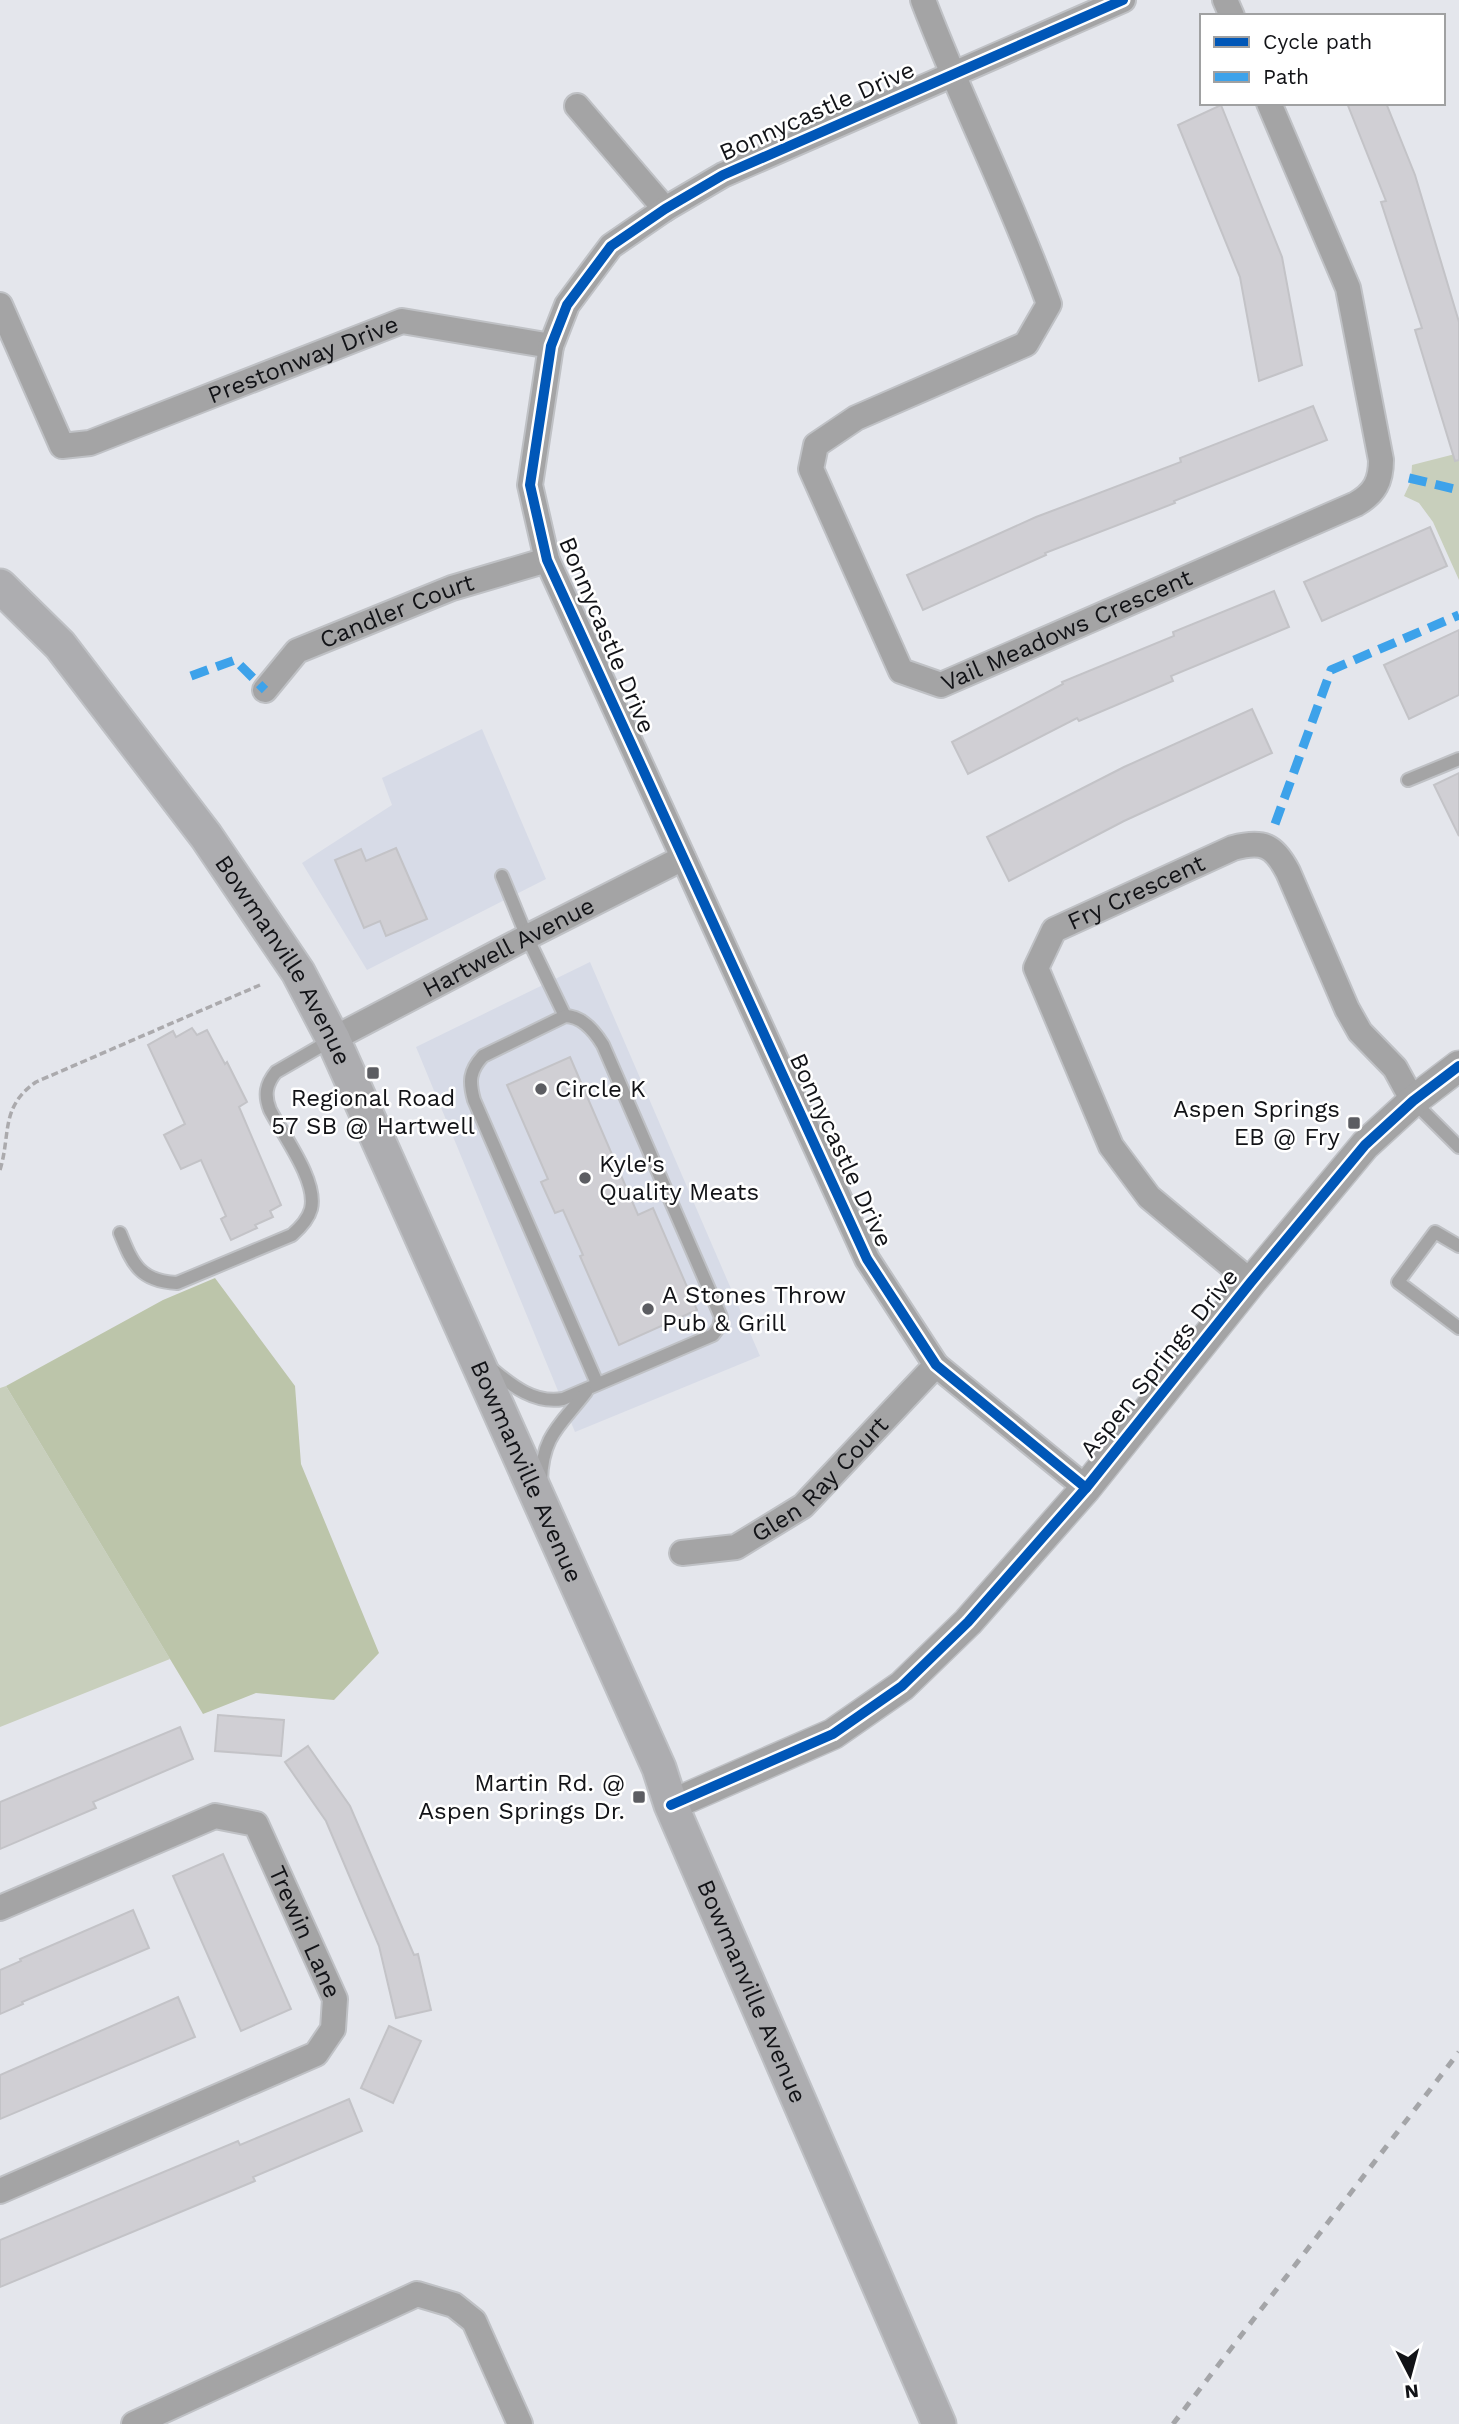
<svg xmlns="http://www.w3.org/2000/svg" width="1459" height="2424" font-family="'Work Sans',sans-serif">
	<rect width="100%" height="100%" fill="#e4e6ec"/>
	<g fill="#d7dbe7">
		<path d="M482 729 546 879 367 970 302 863 392 805 382 778Z"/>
		<path d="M590 962 760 1356 575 1432 416 1047Z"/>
	</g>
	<g fill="#c8cfbc">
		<path d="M1459 453V580L1433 522 1419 503 1404 496 1411 481 1412 465Z"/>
		<path d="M6 1386 170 1659 0 1727V1388Z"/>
	</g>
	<path fill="#bcc5aa" d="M215 1278 295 1386 301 1464 379 1653 334 1700 256 1693 203 1714 6 1386 163 1300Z"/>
	<g fill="#d0cfd4" stroke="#c3c3c7" stroke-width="2">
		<path d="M1347 103H1386L1415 175 1459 322V460L1455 461 1415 330 1422 328 1381 202 1386 201Z"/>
		<path d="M1221 105 1282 257 1302 365 1259 381 1240 277 1178 125Z"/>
		<path d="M1313 406 1327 440 1174 501 1175 503 1045 553 1046 555 923 610 907 575 1036 517 1181 462 1180 458Z"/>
		<path d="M1430 527 1447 566 1322 621 1304 582Z"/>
		<path d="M1274 591 1289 627 1171 676 1173 681 1079 721 1077 718 968 774 952 742 1063 684 1062 682 1174 636 1173 632Z"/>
		<path d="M1459 630V695L1409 719 1384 665Z"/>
		<path d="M1252 709 1272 753 1124 821 1009 881 987 837 1124 767Z"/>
		<path d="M1459 773V836L1434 785Z"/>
		<path d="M396 848 427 919 386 936 380 921 364 928 335 860 361 849 366 861Z"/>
		<path d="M192 1028 197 1035 207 1030 225 1064 227 1062 247 1102 239 1107 281 1205 270 1211 273 1217 255 1225 257 1228 231 1240 221 1219 226 1216 201 1160 181 1169 164 1135 185 1124 148 1045 173 1031 176 1037Z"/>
		<path d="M570 1057 638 1215 653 1208 697 1310 619 1345 580 1256 583 1255 563 1210 555 1213 541 1182 548 1179 507 1085Z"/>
		<path d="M218 1715 284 1720 281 1756 215 1751Z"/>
		<path d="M180 1727 193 1759 93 1802 96 1808 0 1849V1802Z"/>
		<path d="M308 1746 350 1806 414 1955 418 1954 431 2010 396 2018 379 1946 326 1821 285 1762Z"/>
		<path d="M223 1854 291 2009 241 2031 173 1876Z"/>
		<path d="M133 1910 149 1948 22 2002 23 2004 0 2014V1970L21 1961 20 1959Z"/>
		<path d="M178 1997 195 2037 0 2119V2075Z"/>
		<path d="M389 2026 421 2041 393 2103 361 2088Z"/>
		<path d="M349 2099 362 2131 253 2177 255 2181 0 2287V2240L238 2141 240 2145Z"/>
	</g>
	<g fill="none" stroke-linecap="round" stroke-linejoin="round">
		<defs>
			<g id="service">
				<path d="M1408 780 1459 759"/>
				<path d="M502 876 527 937 565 1016"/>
				<path d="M1413 1101 1459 1147"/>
				<path d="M120 1233C133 1265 140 1281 177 1283L292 1235C300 1228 308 1220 311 1209 318 1181 283 1135 270 1110 264 1095 266 1084 276 1072L333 1039"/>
				<path d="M1459 1246 1435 1232 1398 1282 1459 1328"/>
				<path d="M492 1369C512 1386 535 1404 563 1399L713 1335 719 1327 721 1317 603 1045C595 1032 582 1016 565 1016L483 1056C469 1071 469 1082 474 1100L597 1383"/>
				<path d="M541 1481C542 1435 561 1425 586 1392"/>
			</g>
			<g id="minor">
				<path id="s1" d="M923 0C962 103 1012 201 1049 304L1026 344 856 418 816 445 811 469 901 671 941 685 1356 504C1375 493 1381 481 1381 460L1348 288 1269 103"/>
				<path d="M1225 0 1232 16"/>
				<path d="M577 106 665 209"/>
				<path id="s2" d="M0 305 62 446 90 443 402 321 551 346"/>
				<path id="s3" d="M265 690 297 651 452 588 547 560"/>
				<path id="s4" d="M333 1039 527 937 683 858"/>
				<path id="s5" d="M1251 1282 1149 1197 1111 1146 1036 968 1054 930 1233 848C1263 840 1274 845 1288 872L1347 1009 1360 1032 1395 1068 1413 1101"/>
				<path d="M1086 1488 936 1365 867 1259 547 560 530 485 551 346 567 305 611 246 665 209 723 175 1123 0"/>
				<path id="s6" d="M682 1553 736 1547 803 1506 936 1365"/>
				<path id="s7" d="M0 1908 215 1816 256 1824 335 1999 333 2029 316 2054 0 2191"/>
				<path d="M134 2424 417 2294 454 2305 474 2321 520 2424"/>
			</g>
			<path id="tertiary" d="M671 1805 833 1734 902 1686 968 1622 1086 1488 1251 1282 1365 1145 1413 1101 1459 1066"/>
			<g id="secondary">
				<path id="s8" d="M0 586 60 645 206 836 298 972 333 1039 659 1768 671 1805 939 2424"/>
			</g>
		</defs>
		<use href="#service" stroke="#bfc1c5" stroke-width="16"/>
		<use href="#minor" stroke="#bfc1c5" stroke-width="28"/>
		<use href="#tertiary" stroke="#bfc1c5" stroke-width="33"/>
		<use href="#secondary" stroke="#bfc1c5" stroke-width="37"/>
		<path stroke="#abaaad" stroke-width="3.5" stroke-dasharray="7 3.5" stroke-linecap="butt" d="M0 1170C11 1134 0 1107 36 1082L260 985"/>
		<use href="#service" stroke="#a4a4a5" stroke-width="12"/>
		<use href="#minor" stroke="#a4a4a5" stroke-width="24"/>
		<use href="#tertiary" stroke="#a4a4a5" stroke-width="30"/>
		<use href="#secondary" stroke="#adadb0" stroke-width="33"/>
		<path stroke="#a4a5a8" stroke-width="5" stroke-dasharray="9 9" stroke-linecap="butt" d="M1173 2424 1459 2052"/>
		<g stroke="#3da2ea" stroke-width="9" stroke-dasharray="18 9" stroke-linecap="butt">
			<path d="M1409 478 1459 490"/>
			<path d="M191 676 235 660 265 690"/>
			<path d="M1275 824 1331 670 1459 615"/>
		</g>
		<defs>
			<g id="cycleway">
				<path d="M1086 1488 936 1365 867 1259 547 560 530 485 551 346 567 305 611 246 665 209 723 175 1123 0"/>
				<path d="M671 1805 833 1734 902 1686 968 1622 1086 1488 1251 1282 1365 1145 1413 1101 1459 1066"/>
			</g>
		</defs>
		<use href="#cycleway" stroke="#fff" stroke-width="15"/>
		<use href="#cycleway" stroke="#0057b8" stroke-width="10"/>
	</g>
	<g fill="#5c5d62" stroke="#fff" stroke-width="2.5">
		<rect x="366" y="1066" width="14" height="14" rx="3.5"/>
		<circle cx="541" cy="1089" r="7"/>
		<rect x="1347" y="1116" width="14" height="14" rx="3.5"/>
		<circle cx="585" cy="1178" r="7"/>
		<circle cx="648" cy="1309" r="7"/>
		<rect x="632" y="1790" width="14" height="14" rx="3.5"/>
	</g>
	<g text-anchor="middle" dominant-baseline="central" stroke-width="5" stroke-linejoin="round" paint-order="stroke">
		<g font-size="24" fill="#121317" stroke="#fff">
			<text transform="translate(817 111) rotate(-24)">Bonnycastle Drive</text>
			<text stroke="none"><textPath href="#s2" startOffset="411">Prestonway Drive</textPath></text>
			<text stroke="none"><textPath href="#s3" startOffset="158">Candler Court</textPath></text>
			<text stroke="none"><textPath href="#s1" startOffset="1034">Vail Meadows Crescent</textPath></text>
			<text transform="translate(607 635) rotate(67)">Bonnycastle Drive</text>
			<text stroke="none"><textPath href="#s5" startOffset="522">Fry Crescent</textPath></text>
			<text stroke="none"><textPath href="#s4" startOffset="198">Hartwell Avenue</textPath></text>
			<text stroke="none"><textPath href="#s8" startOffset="471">Bowmanville Avenue</textPath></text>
			<text transform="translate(841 1150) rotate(65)">Bonnycastle Drive</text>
			<text transform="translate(1159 1363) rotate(-51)">Aspen Springs Drive</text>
			<text stroke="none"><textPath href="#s8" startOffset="1038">Bowmanville Avenue</textPath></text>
			<text stroke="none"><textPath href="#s6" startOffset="163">Glen Ray Court</textPath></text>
			<text stroke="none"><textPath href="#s7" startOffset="394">Trewin Lane</textPath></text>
			<text stroke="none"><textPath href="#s8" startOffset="1605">Bowmanville Avenue</textPath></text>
		</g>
		<g font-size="24" fill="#121317" stroke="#fff" text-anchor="start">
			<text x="555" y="1089">Circle K</text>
			<text x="373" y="1098" text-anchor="middle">Regional Road<tspan x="373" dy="28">57 SB @ Hartwell</tspan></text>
			<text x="1340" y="1109" text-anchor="end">Aspen Springs<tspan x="1340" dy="28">EB @ Fry</tspan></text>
			<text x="599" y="1164">Kyle's<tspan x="599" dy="28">Quality Meats</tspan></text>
			<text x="662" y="1295">A Stones Throw<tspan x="662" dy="28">Pub &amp; Grill</tspan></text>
			<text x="625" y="1783" text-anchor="end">Martin Rd. @<tspan x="625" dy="28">Aspen Springs Dr.</tspan></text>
		</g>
	</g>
	<rect x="1200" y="14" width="245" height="91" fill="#ffffff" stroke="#a0a1a2" stroke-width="2"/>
	<rect x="1214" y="37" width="35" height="10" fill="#0057b8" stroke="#a0a1a2" stroke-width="2"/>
	<text x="1263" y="49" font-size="21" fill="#121317">Cycle path</text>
	<rect x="1214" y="72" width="35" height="10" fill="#3da2ea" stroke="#a0a1a2" stroke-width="2"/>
	<text x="1263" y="84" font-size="21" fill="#121317">Path</text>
	<g transform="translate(1410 2375) rotate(174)" stroke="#ffffff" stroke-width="5" paint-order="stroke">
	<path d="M0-5L12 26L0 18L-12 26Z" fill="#121317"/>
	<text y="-10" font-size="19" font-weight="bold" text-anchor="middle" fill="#121317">N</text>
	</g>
</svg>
